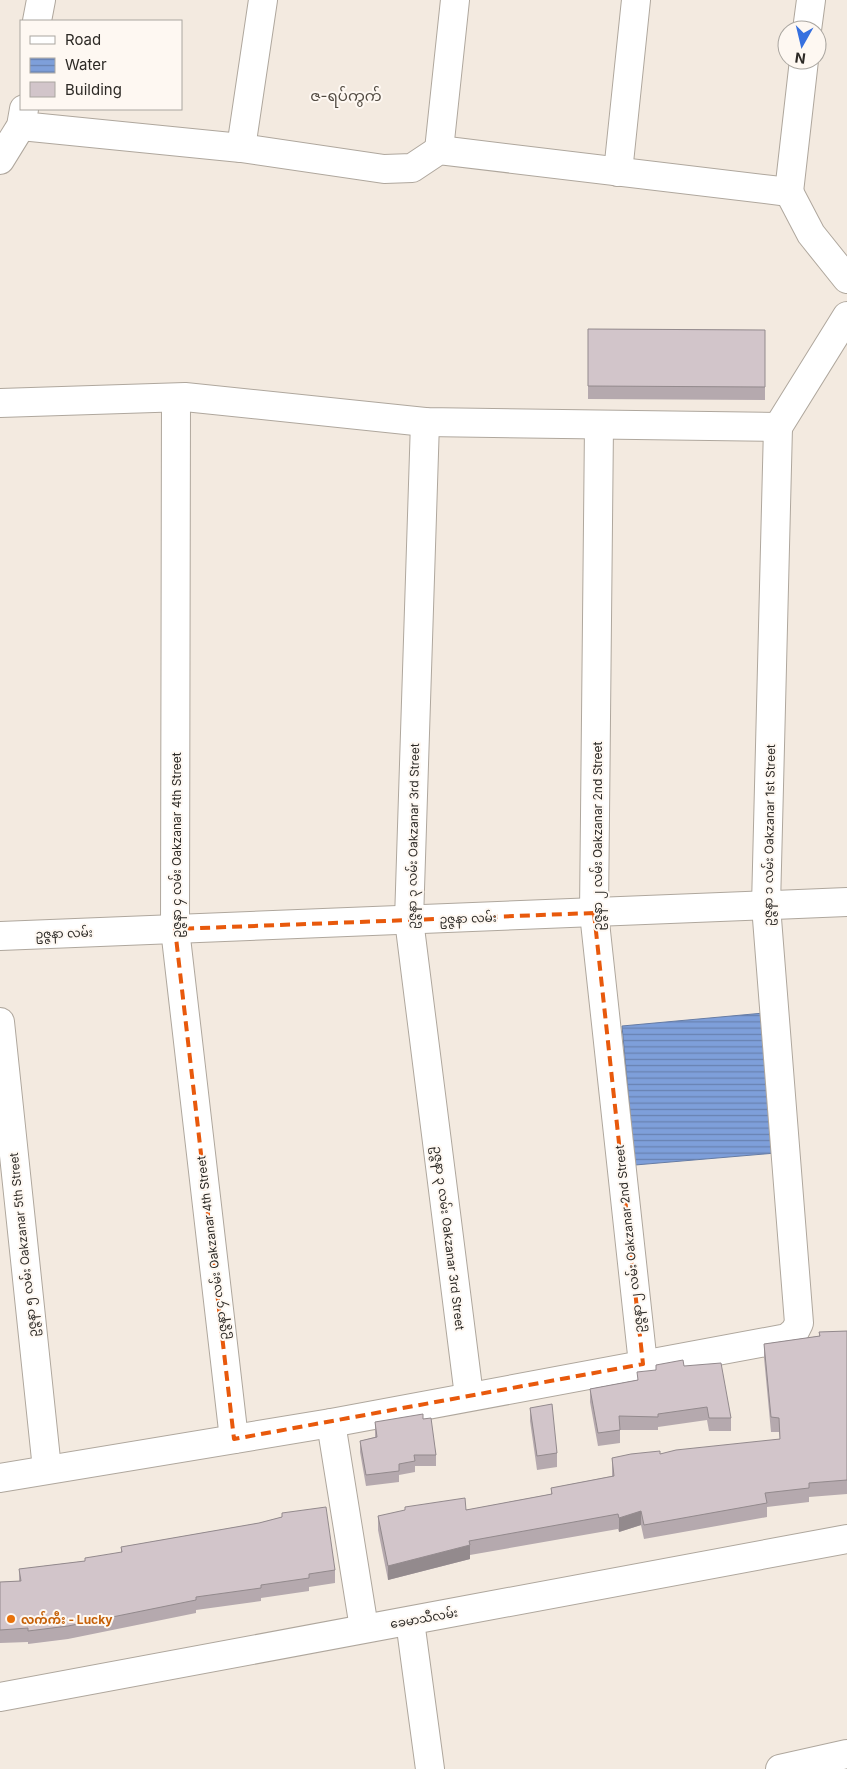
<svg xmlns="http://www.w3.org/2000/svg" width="847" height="1769" font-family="Inter,'Noto Sans Myanmar',sans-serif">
	<defs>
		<pattern id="water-rules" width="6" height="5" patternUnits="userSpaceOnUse" patternTransform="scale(1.25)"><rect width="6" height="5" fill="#7e9fda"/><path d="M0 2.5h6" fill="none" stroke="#6882b1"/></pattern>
	</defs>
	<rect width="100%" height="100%" fill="#f3eae0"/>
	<path fill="url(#water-rules)" stroke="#667ca4" d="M764 1013 776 1153 635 1165 622 1026Z"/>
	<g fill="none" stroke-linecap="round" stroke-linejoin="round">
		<defs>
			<g id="minor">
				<path d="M37 21 41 0"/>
				<path d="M807 30 811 0"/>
				<path d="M21 126 241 148 384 169 412 168 439 150 789 192"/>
				<path d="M241 148 263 0"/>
				<path d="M439 150 455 0"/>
				<path d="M0 160 21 126 24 109"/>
				<path d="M618 172 636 0"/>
				<path d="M789 192 804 60"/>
				<path d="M789 192 811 234 847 279"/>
				<path d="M176 398 175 929 234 1439"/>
				<path d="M0 403 185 397 425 422 778 427"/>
				<path d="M425 422 409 920 469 1396"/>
				<path d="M599 425 594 913 643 1364"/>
				<path d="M778 427 847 316"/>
				<path d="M0 936 847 902"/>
				<path d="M0 1022 47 1469"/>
				<path d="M331 1423 364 1628"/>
				<path d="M0 1478 331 1423 787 1338 795 1331 799 1323 766 906 778 427"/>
				<path d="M410 1621 430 1769"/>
				<path d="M780 1769 847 1754"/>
			</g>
			<path id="major" d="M0 1697 847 1539"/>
		</defs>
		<use href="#minor" stroke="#afa79d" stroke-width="30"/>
		<use href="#major" stroke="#afa79d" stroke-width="30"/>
		<use href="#minor" stroke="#fff" stroke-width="28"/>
		<use href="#major" stroke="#fff" stroke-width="28"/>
	</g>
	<g fill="#b5a9ae">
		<path d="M588 329 765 330V400L588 399Z"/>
		<path d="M847 1331V1494L809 1497V1502L767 1507V1517L644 1539 641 1525 619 1532 618 1529 470 1555V1559L388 1580 378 1530V1516L466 1510 551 1494V1488L612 1476V1458L660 1454 780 1439 779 1432H771L764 1358V1344L819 1336V1332Z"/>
		<path d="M684 1366 731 1418V1431H709L707 1420 658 1427V1430H620V1443L598 1446 590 1402V1389L637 1380 656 1370Z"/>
		<path d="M530 1408 557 1453V1467L537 1470 530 1421Z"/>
		<path d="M423 1419 436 1455V1466H415V1472L399 1475V1482L366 1486 360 1452V1441L375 1437V1422Z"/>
		<path d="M282 1513 335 1570V1583L309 1587V1591L261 1598V1601L196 1610V1613L68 1639 28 1644V1642L0 1643V1582L19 1581V1569L85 1561 121 1553V1547L259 1523 282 1517Z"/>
	</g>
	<g fill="#938a8d">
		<path d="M641 1511V1525L619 1532V1518Z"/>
		<path d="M470 1545V1559L388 1580V1566Z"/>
	</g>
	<g fill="#d2c5ca" stroke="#938a8d">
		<path d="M588 329 765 330V387L588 386Z"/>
		<path d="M847 1331V1480L809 1483V1488L765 1493 767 1503 644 1525 641 1511 619 1518 618 1514 469 1541 470 1545 388 1566 378 1516 405 1510V1507L465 1498 466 1510 552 1494 551 1488 614 1476 612 1458 631 1454 660 1451V1454L676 1450 780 1439 779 1418 771 1417 764 1344 820 1336 819 1332Z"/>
		<path d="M683 1360 684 1366 721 1363 731 1418H709L707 1407 658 1414V1417L619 1416 620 1430 598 1433 590 1389 638 1380 637 1372 656 1370V1365Z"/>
		<path d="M552 1404 557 1453 537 1456 530 1408Z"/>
		<path d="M423 1414V1419L431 1418 436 1455H414L415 1461 399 1464V1471L366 1475 360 1441 377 1437 375 1422Z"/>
		<path d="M326 1507 335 1570 309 1574V1578L261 1585V1588L196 1597V1600L68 1626 28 1631V1628L0 1630V1582L21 1581 19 1569 85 1561V1558L122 1552 121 1547 259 1523 282 1517V1513Z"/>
	</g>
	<path fill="none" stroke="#e8590c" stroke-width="4" stroke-dasharray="10 6" stroke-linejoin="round" d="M594 913 643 1364 234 1439 175 929Z"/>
	<circle fill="#e8710a" stroke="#fef8f2" stroke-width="2" cx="11" cy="1619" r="5"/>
	<g text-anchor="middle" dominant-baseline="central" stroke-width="4" stroke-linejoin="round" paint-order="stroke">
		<g font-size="12" fill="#2d2a26" stroke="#fef8f2">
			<text transform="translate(769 835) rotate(-89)">ဥဇ္ဇနာ ၁ လမ်း Oakzanar 1st Street</text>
			<text transform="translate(413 836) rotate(-89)">ဥဇ္ဇနာ ၃ လမ်း Oakzanar 3rd Street</text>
			<text transform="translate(597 836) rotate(-90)">ဥဇ္ဇနာ ၂ လမ်း Oakzanar 2nd Street</text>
			<text transform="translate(176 845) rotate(-90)">ဥဇ္ဇနာ ၄ လမ်း Oakzanar 4th Street</text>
			<text transform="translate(468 918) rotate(-2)">ဥဇ္ဇနာ လမ်း</text>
			<text transform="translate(64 933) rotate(-2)">ဥဇ္ဇနာ လမ်း</text>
			<text transform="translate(449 1238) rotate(83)">ဥဇ္ဇနာ ၃ လမ်း Oakzanar 3rd Street</text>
			<text transform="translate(629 1239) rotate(-96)">ဥဇ္ဇနာ ၂ လမ်း Oakzanar 2nd Street</text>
			<text transform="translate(23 1245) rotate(-96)">ဥဇ္ဇနာ ၅ လမ်း Oakzanar 5th Street</text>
			<text transform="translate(212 1248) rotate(-97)">ဥဇ္ဇနာ ၄ လမ်း Oakzanar 4th Street</text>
			<text transform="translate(424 1618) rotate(-10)">ခေမာသီလမ်း</text>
		</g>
		<g font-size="12" font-weight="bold" fill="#c56008" stroke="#fef8f2" text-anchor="start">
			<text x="21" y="1619">လက်ကီး - Lucky</text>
		</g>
		<g font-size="15" fill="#524b42" stroke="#fef8f2">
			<text x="346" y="95">ဇ-ရပ်ကွက်</text>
		</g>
	</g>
	<rect x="20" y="20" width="162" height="90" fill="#fef8f2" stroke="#aaa6a0"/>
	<rect x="30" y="36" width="25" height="8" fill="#ffffff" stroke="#aaa6a0"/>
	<text x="65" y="45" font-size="15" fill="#2d2a26">Road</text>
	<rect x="30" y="58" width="25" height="15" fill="url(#water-rules)" stroke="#aaa6a0"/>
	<text x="65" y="70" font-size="15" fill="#2d2a26">Water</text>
	<rect x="30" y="82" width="25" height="15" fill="#d2c5ca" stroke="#aaa6a0"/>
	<text x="65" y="95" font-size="15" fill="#2d2a26">Building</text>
	<g transform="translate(802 45) rotate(188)"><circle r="24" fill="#fef8f2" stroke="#aaa6a0"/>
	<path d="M0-4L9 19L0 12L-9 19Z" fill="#3670df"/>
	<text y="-8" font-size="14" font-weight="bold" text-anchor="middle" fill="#2d2a26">N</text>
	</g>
</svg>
